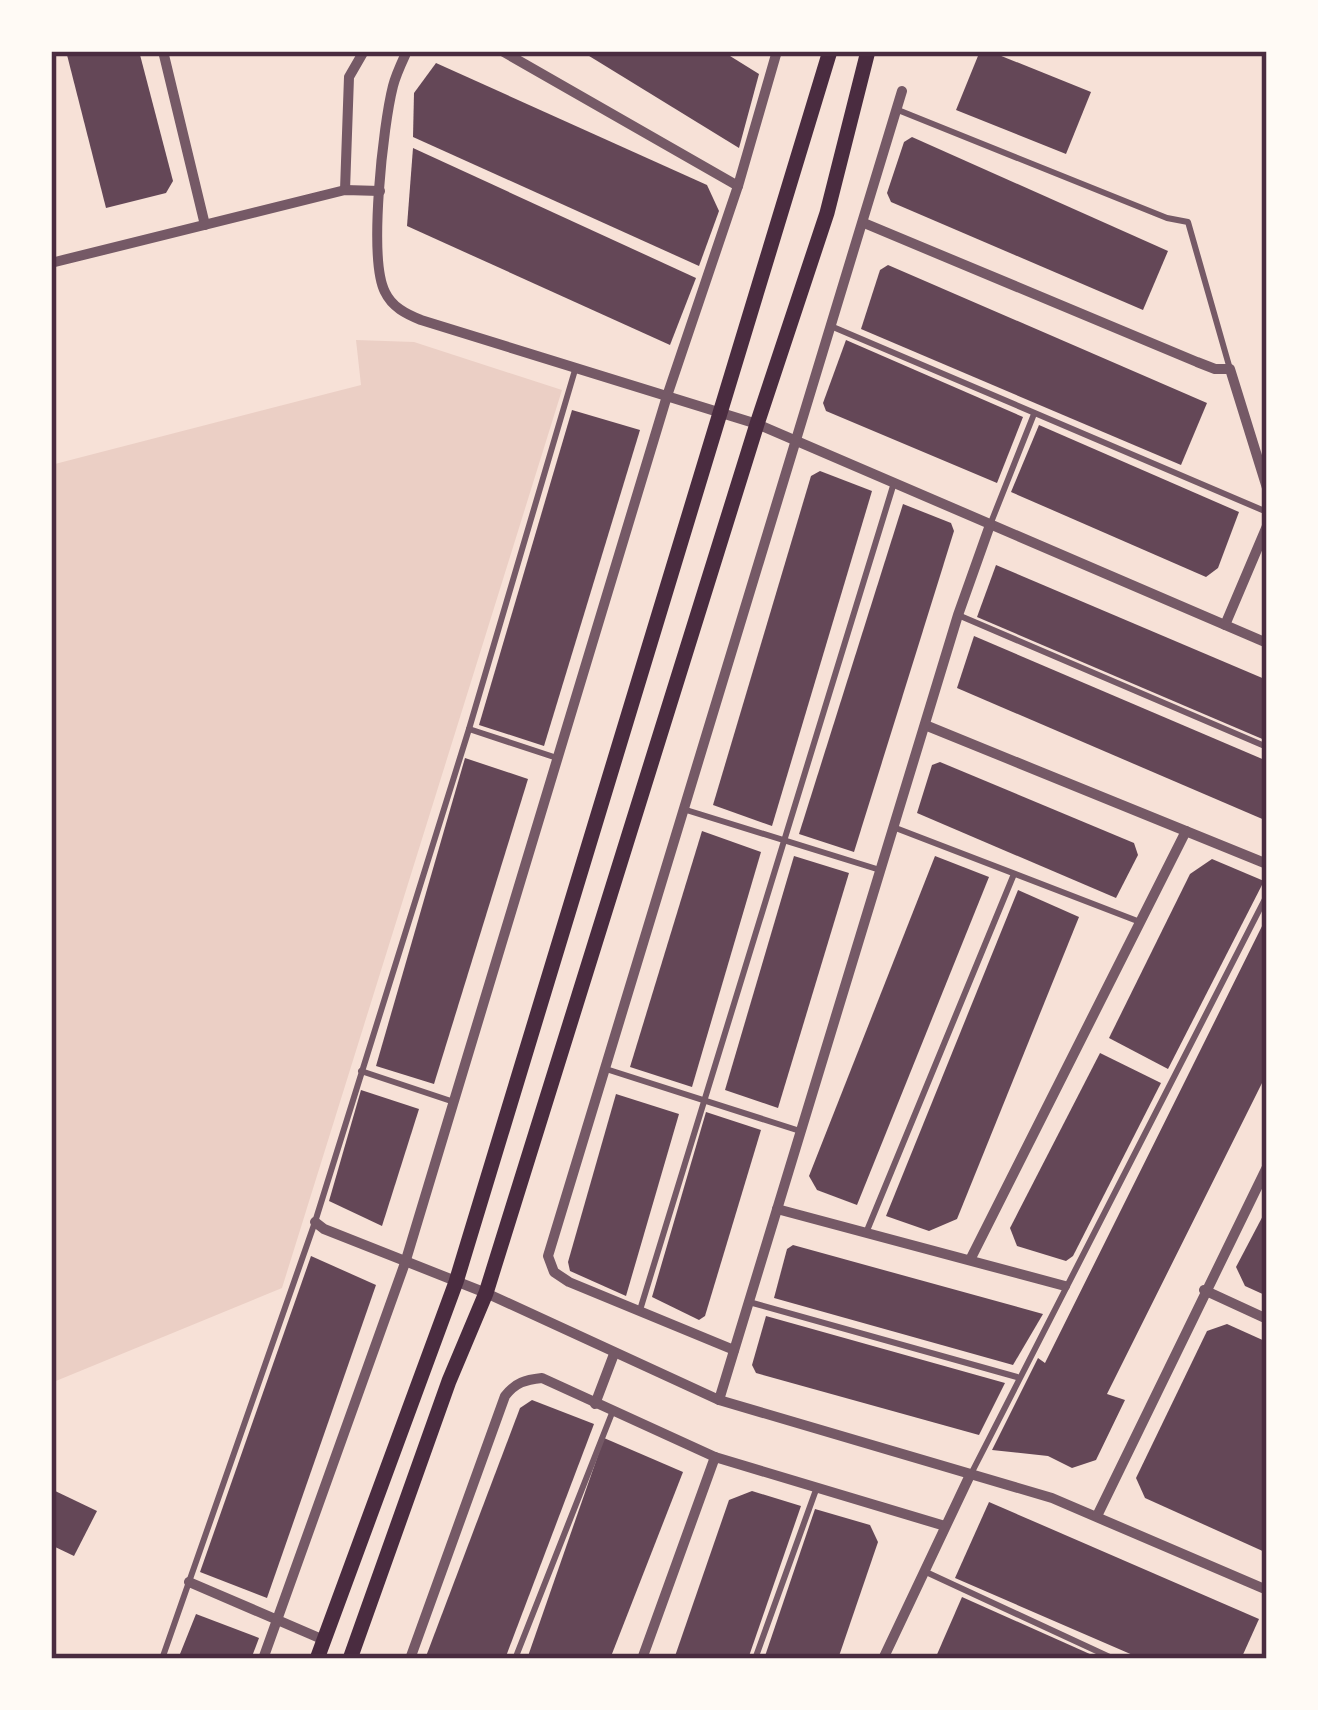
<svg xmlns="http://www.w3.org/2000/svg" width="1318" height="1710" font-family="Jost,sans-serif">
	<rect width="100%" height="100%" fill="#f7e1d7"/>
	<path fill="#ebcfc5" d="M356 340 414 342 562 390 282 1288 51 1383V465L361 385Z"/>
	<g fill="#644757">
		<path d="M66 51H139L173 181 166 193 106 208Z"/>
		<path d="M581 51H722L759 74 739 148Z"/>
		<path d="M980 51H989L1091 92 1066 154 956 110Z"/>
		<path d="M436 63 707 185 719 211 699 266 413 137 414 93Z"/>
		<path d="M912 137 1168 251 1143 310 891 202 887 193 904 142Z"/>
		<path d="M413 148 696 278 670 345 407 226Z"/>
		<path d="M888 265 1207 403 1181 465 861 329 880 270Z"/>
		<path d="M846 340 1023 417 997 483 826 411 823 403Z"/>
		<path d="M572 410 640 430 544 746 479 725Z"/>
		<path d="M1039 425 1239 512 1218 568 1206 577 1011 492Z"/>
		<path d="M820 471 872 491 772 826 713 805 811 476Z"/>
		<path d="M903 504 951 523 954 531 854 852 799 834Z"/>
		<path d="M996 565 1267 680V741L977 617Z"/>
		<path d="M974 636 1267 761V821L957 688Z"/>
		<path d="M465 758 528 779 434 1084 376 1066Z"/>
		<path d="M940 762 1134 843 1138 855 1116 898 917 813 932 765Z"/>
		<path d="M702 831 761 852 692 1087 630 1067Z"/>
		<path d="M794 856 849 873 778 1108 725 1090Z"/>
		<path d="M935 856 989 877 857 1205 817 1190 809 1176Z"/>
		<path d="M1212 859 1264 881 1168 1069 1109 1038 1190 874Z"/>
		<path d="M1018 890 1079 917 957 1219 929 1231 886 1216Z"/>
		<path d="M1267 916V1073L1107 1394 1125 1400 1096 1460 1072 1468 1048 1456 992 1450 1038 1358 1045 1363Z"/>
		<path d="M1100 1053 1161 1083 1073 1256 1066 1261 1017 1246 1010 1228Z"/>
		<path d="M361 1090 419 1109 382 1226 329 1201Z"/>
		<path d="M616 1094 679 1114 626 1296 570 1271 568 1262Z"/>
		<path d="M706 1112 761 1130 705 1316 699 1320 652 1297Z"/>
		<path d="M1267 1208V1296L1245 1286 1236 1267Z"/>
		<path d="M793 1245 1043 1314 1013 1365 774 1298 787 1249Z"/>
		<path d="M311 1256 376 1285 267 1598 200 1572Z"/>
		<path d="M766 1316 1005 1383 979 1435 756 1373 752 1365Z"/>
		<path d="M1227 1324 1267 1342V1553L1145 1498 1136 1478 1207 1331Z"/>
		<path d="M532 1400 594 1424 505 1659H425L520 1408Z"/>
		<path d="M604 1438 683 1472 610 1659H527Z"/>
		<path d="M51 1489 97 1511 74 1556 51 1545Z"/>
		<path d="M752 1491 801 1506 748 1659H674L729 1500Z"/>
		<path d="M989 1502 1259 1619 1241 1659H1142L955 1578Z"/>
		<path d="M815 1509 870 1525 878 1542 838 1659H764Z"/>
		<path d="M962 1597 1101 1659H935Z"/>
		<path d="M196 1614 259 1638 251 1659H178Z"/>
	</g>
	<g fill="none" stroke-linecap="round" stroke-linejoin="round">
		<g stroke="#755966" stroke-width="6">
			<path d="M898 110 1167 218 1188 222 1230 369"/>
			<path d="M833 327 1267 512"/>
			<path d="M990 525 1034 414"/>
			<path d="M958 615 1267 747"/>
			<path d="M469 729 557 758"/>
			<path d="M683 809 880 870"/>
			<path d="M893 827 1140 922"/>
			<path d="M606 1069 800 1131"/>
			<path d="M361 1071 454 1102"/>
			<path d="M866 1233 1014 874"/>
			<path d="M749 1302 1017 1377"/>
			<path d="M640 1310 893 486"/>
			<path d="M971 1474 1267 895"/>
			<path d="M926 1572 1114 1659"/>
			<path d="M162 1659 315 1222 469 729 575 370"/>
			<path d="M515 1659 612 1413"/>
			<path d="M755 1659 817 1487"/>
			<path d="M1263 1659 1267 1651"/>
		</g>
		<g stroke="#755966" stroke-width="10">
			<path d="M163 51 205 225"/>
			<path d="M407 51C402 62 396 74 393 86 383 125 368 259 385 292 392 307 406 314 421 320L757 424 1267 643"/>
			<path d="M502 51 738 186"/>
			<path d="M345 190 349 77 364 51"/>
			<path d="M864 223 1197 362 1215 369H1230L1267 488"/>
			<path d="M51 263 345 190 380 191"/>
			<path d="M1225 625 1267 526"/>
			<path d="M925 725 1267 864"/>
			<path d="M777 1209 1065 1286"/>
			<path d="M315 1222 324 1229 486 1293 719 1400 1052 1498 1267 1590"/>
			<path d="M970 1260 1186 831"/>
			<path d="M1204 1290 1267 1319"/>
			<path d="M734 1350 569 1282 554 1272 548 1256 902 91"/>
			<path d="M719 1400 958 615 990 525"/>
			<path d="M595 1404 614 1354"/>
			<path d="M1097 1516 1267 1167"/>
			<path d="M189 1582 324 1640"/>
			<path d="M263 1659 405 1263 667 396 738 186 777 51"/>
			<path d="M410 1659 505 1396C516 1382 525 1380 542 1378L715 1457 945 1526"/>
			<path d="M642 1659 715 1457"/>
			<path d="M883 1659 970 1475"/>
		</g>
		<g stroke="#4a2c40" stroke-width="15">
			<path d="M317 1659 456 1282 830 51"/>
			<path d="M350 1659 449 1381 486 1293 757 424 827 213 868 51"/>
		</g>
	</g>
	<rect width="1318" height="1710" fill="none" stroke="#fffaf5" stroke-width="108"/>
	<rect x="54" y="54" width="1210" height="1602" fill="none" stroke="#4a2c40" stroke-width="4.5"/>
</svg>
